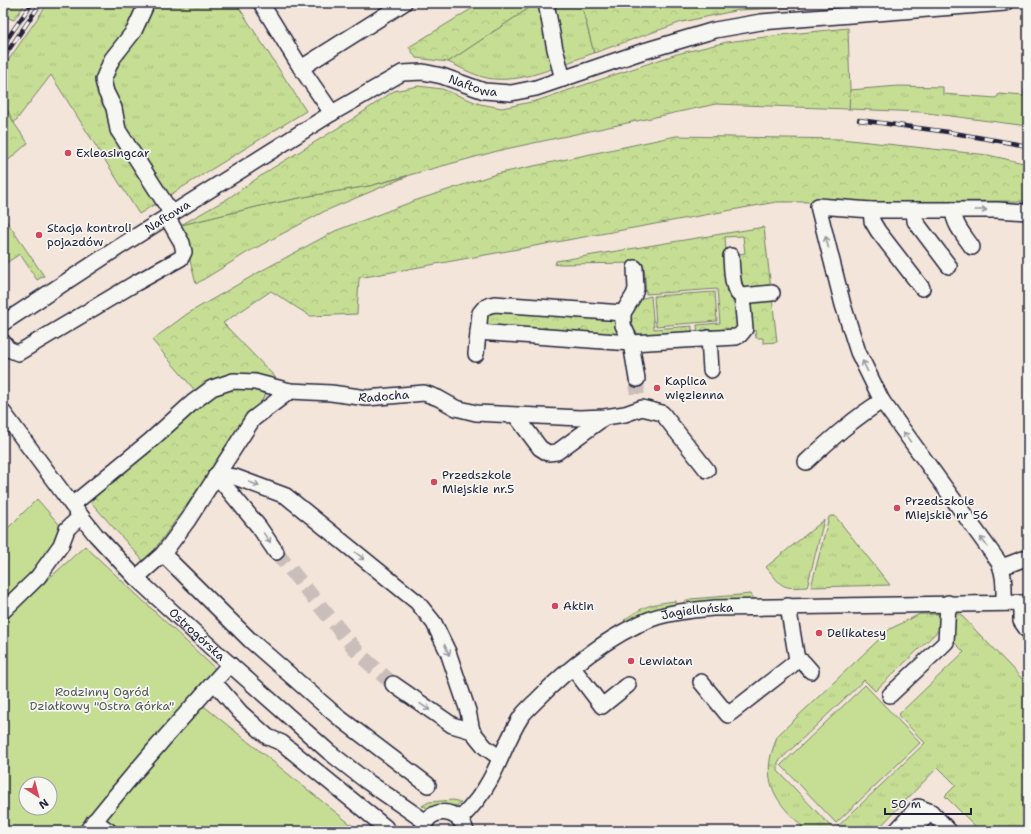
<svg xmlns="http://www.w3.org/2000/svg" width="1031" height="834" font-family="'Shantell Sans',sans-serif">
	<defs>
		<pattern id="grass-tufts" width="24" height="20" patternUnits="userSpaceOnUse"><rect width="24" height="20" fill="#c6de94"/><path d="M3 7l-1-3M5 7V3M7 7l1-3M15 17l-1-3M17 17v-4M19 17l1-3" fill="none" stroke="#aabe80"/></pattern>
		<pattern id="forest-crowns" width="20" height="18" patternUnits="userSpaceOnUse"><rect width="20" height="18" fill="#c6de94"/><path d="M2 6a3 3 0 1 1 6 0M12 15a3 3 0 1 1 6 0" fill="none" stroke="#aabe80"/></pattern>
	</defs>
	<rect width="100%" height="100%" fill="#f4e5da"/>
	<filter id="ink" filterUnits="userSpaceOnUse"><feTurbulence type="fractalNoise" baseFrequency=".025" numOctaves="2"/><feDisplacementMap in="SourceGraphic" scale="8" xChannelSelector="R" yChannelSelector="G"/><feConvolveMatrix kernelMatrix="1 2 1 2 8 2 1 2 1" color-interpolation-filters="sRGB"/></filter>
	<g filter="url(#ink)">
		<g fill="url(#grass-tufts)" stroke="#748068">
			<path d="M3 3H26L14 20 3 16Z"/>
			<path d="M48 3H236L306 111 139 214 51 75 14 123 3 102V68Z"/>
			<path d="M536 3H581L594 53C562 64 528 82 494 79 478 78 462 68 448 62Z"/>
			<path d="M898 86 943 87V94L996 98 999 94 1024 96V90H1028V126L920 112 849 109 850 90Z"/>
			<path d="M408 176 325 211 248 252 196 284 181 225 260 206 309 196 369 186Z"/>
			<path d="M3 216 44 276 37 280 20 254 3 265Z"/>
			<path d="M715 292 717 321 656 326 654 296Z"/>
			<path d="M831 516H835L890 585 811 587 829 517Z"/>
			<path d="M824 520 807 587C780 589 783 587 766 567Z"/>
			<path d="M751 594 754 599H756V600L684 603 686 600 691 599Z"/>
			<path d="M675 601V605L656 611 627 624 624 620C644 606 650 604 675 601Z"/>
			<path d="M920 614H942V627L875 691 864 680 778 762V771L834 830 925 743 898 715 964 652 952 640 953 614H960L1028 685V831H980L945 796 956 785 938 767 876 831H807C786 811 765 793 770 760 771 752 775 744 777 736L890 629Z"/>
			<path d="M453 800 457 801 461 803C450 810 434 810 422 806L429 802Z"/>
		</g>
		<g fill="url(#forest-crowns)" stroke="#748068">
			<path d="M481 3H522L529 8 448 62 416 58 409 47Z"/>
			<path d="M581 3H801V7L739 10 682 22 594 53Z"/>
			<path d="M848 28 850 90 849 109 716 104 501 150 369 186 309 196 260 206 181 225 227 199 271 169 351 120 394 91 418 86 442 89 480 104 502 108 536 101 677 54 727 42 781 35Z"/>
			<path d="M3 102 14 123 28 143 3 165Z"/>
			<path d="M676 136 841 139 988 155 1028 164V201L776 202 359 278 357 314 310 316 271 291 223 323 277 379 145 563 89 500 204 401 152 340 187 314 261 271 335 231 414 201 496 174Z"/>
			<path d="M764 227 771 289 739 291 734 255 745 253 743 236 725 237 727 265 724 267 727 292 732 293 737 301 738 326 735 331 698 336 697 325 720 323 717 289 646 294 644 266 642 263 558 264 555 265 556 261Z"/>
			<path d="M651 296 654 329 692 326V336H642L633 330 628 316 640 299Z"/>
			<path d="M772 297 777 342 763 343V338H756L755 330H753L751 300Z"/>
			<path d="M491 311 611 319C617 322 618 329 617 336L547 334V328L544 327 543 334 488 330 484 318Z"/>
		</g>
		<g fill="#c6de94" stroke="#748068" fill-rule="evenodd">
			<path d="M37 499 65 531 24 580 3 603V533Z"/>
			<path d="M85 546 223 676 200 703 359 831H3V620ZM26 784H50V808H26Z"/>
			<path d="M865 685 920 743 836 823 781 765Z"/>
		</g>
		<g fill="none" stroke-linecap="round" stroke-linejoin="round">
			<g stroke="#cabeba" stroke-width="15" stroke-dasharray="15 8" stroke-linecap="butt">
				<path d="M637 379V395"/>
				<path d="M276 552 360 655 393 684"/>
			</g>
			<defs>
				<g id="minor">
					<path d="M261 3 301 68 332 113"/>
					<path d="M546 3 555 49 563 79"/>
					<path d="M145 7 134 31 112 59 103 80 106 92 114 108 118 130 172 214"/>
					<path d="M301 68 404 3"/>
					<path d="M871 210 872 221 878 231 922 288"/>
					<path d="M914 210 915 221 949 266"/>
					<path d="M953 210C954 225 964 235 972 247"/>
					<path d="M635 268 636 289 634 295 623 313V325L631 343 637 379"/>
					<path d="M742 296 772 293"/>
					<path id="s1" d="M3 323 119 247 332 113 402 73 423 72 442 76 484 91 511 93 536 88 641 52 715 30 761 22 1005 3"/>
					<path d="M478 332 631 343 736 337 740 335 745 329 742 296C731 293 732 266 731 256"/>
					<path d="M709 338 711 370"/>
					<path d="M3 342 8 349 18 353 134 284 181 258 184 252 182 243 167 217"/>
					<path d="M476 354 480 313C484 307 488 305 495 304L623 313"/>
					<path id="s2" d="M3 412 72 505 96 535 136 578 216 652 329 752 365 780 426 822"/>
					<path d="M516 416 540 448 548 453 557 452 605 417"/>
					<path d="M806 462C830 440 854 418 882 401"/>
					<path d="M216 475 235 477 286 496 417 602 434 623 448 652 468 711 472 731 485 747 500 758"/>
					<path d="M216 475 259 527 276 552"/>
					<path id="s3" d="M72 505 150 441 192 403 212 388 233 381 255 382 290 391 331 393 367 398 424 393 438 398 456 408 476 413 580 418 605 417 625 414 642 408 662 413 707 470"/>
					<path d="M163 554 250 640 337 716 428 785"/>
					<path d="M1002 567 1023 559 1027 560"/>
					<path d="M136 578 163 554 188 520 253 419 290 391"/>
					<path d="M1004 603C1004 589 1005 574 998 561L882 401 858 352 843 305 818 206 871 210H997L1028 212"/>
					<path d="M1021 603V621L1028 631"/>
					<path d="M3 611 38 577 61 545 67 529 81 516"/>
					<path d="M797 660 803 662 811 671"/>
					<path d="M573 668 602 706 628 685"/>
					<path d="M701 682 728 715 792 665 797 660 788 606"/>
					<path d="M393 684 452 725 472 731"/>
					<path d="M220 689 240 712 268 737 282 743 385 827 388 831"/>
					<path d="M890 695 946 642 948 603"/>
					<path id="s4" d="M460 819C472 807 482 795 490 780 501 760 508 737 521 717 525 711 532 705 537 700 567 669 611 634 651 619 671 612 693 610 714 608L1028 603"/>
					<path d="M94 821 109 831"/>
					<path d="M423 830C428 805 460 808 466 831"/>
					<path d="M87 831C132 774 181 719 230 664"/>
					<path d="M896 831 918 807 931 812"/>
					<path d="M911 831 931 812 949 831"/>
				</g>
			</defs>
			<use href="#minor" stroke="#22223b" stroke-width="18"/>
			<use href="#minor" stroke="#f6f6f2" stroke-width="15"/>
			<defs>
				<g id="rail">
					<path d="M3 45 32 3"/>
					<path d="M3 58 41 3"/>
					<path d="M859 120 948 132 1028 146"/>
				</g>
			</defs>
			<use href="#rail" stroke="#22223b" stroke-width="4.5"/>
			<use href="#rail" stroke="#f6f6f2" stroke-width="3" stroke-dasharray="9" stroke-linecap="butt"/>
		</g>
		<defs><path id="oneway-shaft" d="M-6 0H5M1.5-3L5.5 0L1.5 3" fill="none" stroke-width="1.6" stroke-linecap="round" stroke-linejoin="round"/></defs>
		<g stroke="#9797a0">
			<use href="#oneway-shaft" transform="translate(981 210)"/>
			<use href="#oneway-shaft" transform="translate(827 242) rotate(-104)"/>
			<use href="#oneway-shaft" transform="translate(865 366) rotate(-116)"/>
			<use href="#oneway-shaft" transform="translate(907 437) rotate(-125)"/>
			<use href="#oneway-shaft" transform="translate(254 484) rotate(21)"/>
			<use href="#oneway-shaft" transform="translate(267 538) rotate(55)"/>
			<use href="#oneway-shaft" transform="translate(984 542) rotate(-126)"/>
			<use href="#oneway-shaft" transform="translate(360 556) rotate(39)"/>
			<use href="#oneway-shaft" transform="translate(447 650) rotate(66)"/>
			<use href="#oneway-shaft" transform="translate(425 707) rotate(34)"/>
		</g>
	</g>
	<g fill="#d1495b" stroke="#f6f6f2" stroke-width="1.5">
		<circle cx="68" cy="153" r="4"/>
		<circle cx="39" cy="235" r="4"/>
		<circle cx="657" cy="388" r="4"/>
		<circle cx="434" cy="482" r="4"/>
		<circle cx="897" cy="508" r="4"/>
		<circle cx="555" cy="606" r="4"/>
		<circle cx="819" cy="633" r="4"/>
		<circle cx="631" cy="661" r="4"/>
	</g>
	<g text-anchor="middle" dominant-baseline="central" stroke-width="3.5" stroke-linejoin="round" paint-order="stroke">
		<g font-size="12" fill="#22223b" stroke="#f6f6f2">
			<text stroke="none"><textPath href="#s1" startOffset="544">Naftowa</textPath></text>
			<text stroke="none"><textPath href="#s1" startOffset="196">Naftowa</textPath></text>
			<text stroke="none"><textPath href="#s3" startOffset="357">Radocha</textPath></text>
			<text stroke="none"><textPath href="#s4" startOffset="331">Jagiellońska</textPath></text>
			<text stroke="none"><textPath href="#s2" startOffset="296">Ostrogórska</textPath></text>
		</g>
		<g font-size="12" fill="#22223b" stroke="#f6f6f2" text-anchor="start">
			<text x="76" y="153">Exleasingcar</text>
			<text x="47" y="228">Stacja kontroli<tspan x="47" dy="14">pojazdów</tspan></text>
			<text x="665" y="381">Kaplica<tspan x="665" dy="14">więzienna</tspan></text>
			<text x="442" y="475">Przedszkole<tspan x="442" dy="14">Miejskie nr.5</tspan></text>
			<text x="905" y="501">Przedszkole<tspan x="905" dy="14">Miejskie nr 56</tspan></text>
			<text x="563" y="606">Aktin</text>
			<text x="827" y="633">Delikatesy</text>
			<text x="639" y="661">Lewiatan</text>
		</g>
		<g font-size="12" fill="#535a56" stroke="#f6f6f2">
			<text x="102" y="692">Rodzinny Ogród<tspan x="102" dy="14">Działkowy "Ostra Górka"</tspan></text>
		</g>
	</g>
	<rect width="1031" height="834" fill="none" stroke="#f6f6f2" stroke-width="16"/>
	<rect x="8" y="8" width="1015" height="818" fill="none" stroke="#22223b" stroke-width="1.5" filter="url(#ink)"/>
	<g transform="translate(38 796) rotate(144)"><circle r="19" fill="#f6f6f2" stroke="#a1a1a9"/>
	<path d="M0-3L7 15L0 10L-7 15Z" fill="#d1495b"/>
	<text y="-6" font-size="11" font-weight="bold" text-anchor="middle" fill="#22223b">N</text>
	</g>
	<path d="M885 808v6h86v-6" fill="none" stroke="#22223b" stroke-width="2"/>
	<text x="891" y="808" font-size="12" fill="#22223b" stroke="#f6f6f2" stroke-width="3" paint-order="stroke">50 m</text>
</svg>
